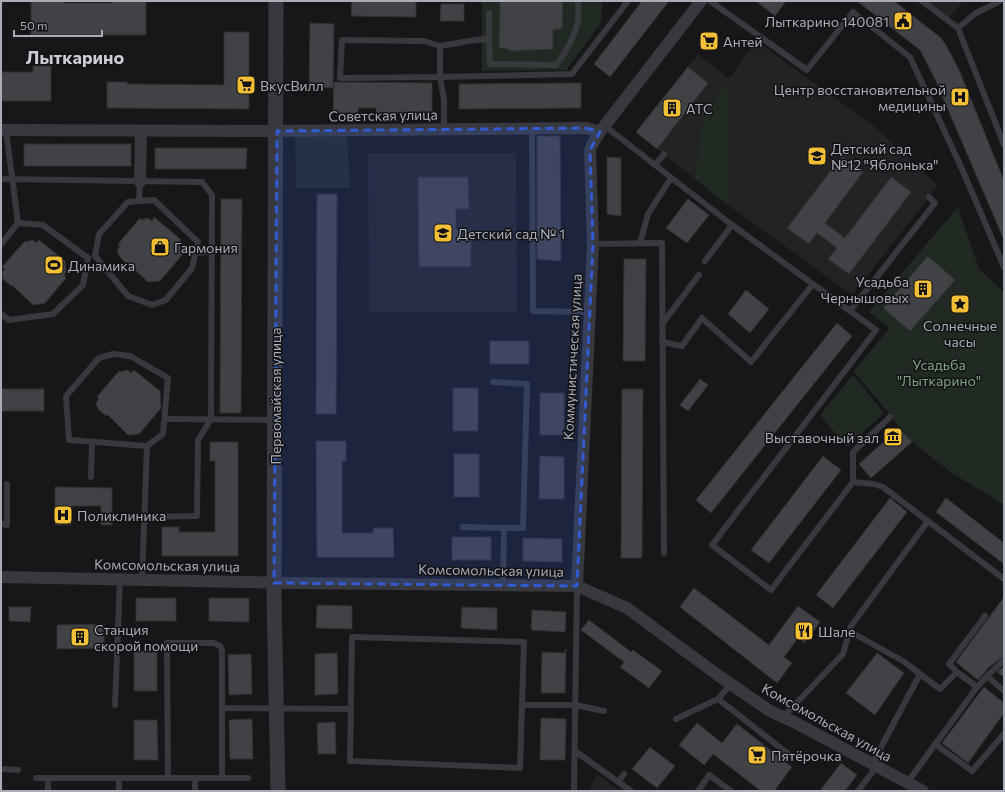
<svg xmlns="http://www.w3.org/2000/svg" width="1005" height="792" font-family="Commissioner,sans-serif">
	<rect width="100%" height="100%" fill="#171719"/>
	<g fill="#232326">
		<path d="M926 1H963L949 19Z"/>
		<path d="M756 41 875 127 938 186 852 295 728 205 729 79 702 118 695 179 636 132 698 54 729 79Z"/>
		<path d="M368 153H516L517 312H369Z"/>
		<path d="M597 774 620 791H591V785Z"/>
	</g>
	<g fill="#212923">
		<path d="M482 1H602L601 23 566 70 482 71Z"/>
		<path d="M729 79 728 205 695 179 702 118Z"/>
		<path d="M347 135 350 188H296L295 136Z"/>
		<path d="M958 207 979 269 1004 292V505L952 473 912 442 854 371 890 328 869 312Z"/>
		<path d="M853 375 884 413 847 447 820 415Z"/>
	</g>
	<g fill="#414246" stroke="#313135">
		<path d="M31 1H64V3H112V1H146V35H31Z"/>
		<path d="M352 1H416V17L351 16Z"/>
		<path d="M500 1H563L562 29 553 30V49L511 51 508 49 499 48Z"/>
		<path d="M642 1H669L610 77 594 64Z"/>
		<path d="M756 1H786L775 16Z"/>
		<path d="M857 1H894L941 38 947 47 960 72 1004 181V240L935 79 920 50Z"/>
		<path d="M441 4H464V21H440Z"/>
		<path d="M310 23 334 24 333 88 309 87Z"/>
		<path d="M710 31 719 38 709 51 700 44Z"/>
		<path d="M224 32H249V109L107 108V82H127V84L224 85Z"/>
		<path d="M33 66H51V101H1V72H33Z"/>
		<path d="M688 67 708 83 657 149 636 132Z"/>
		<path d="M334 82 432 83V113H376V108H358V113H333Z"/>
		<path d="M581 83V108L459 109V84Z"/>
		<path d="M537 136H560L561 261 537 259Z"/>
		<rect x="24" y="144" width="107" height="22"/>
		<path d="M155 148H247L246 169H155Z"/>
		<path d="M842 156 863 172 825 223 845 238 891 177 911 192 849 274 828 259 837 248 817 233 809 244 787 228Z"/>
		<path d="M607 157 621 158V216L607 214Z"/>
		<path d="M418 177H468L469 209H456V230H471V267H419Z"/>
		<path d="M317 194H337L336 414H316Z"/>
		<path d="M221 199H242L241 413H220Z"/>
		<path d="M688 199 709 215 687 243 666 228Z"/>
		<path d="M154 217 180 239 182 255 160 281 148 282 127 262 126 263 119 256 117 250 120 246 118 244 140 218 141 220 148 218 152 221Z"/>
		<path d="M33 240 36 243 39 240 65 261 66 272 64 275 66 278 45 303 33 305 12 285 11 286 3 279 2 273 5 269 2 267 25 241 26 242Z"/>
		<path d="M928 256 955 280 910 331 883 308Z"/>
		<path d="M624 259H646L645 361H623Z"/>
		<path d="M746 290 769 309 750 333 728 314Z"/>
		<path d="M837 323 852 336 711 513 696 500Z"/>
		<rect x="490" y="341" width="39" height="23"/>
		<path d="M127 370 131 373 134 370 160 391 161 408 139 434 128 435 107 414 106 416 98 409 96 403 99 399 97 397 119 371 121 372Z"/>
		<path d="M700 379 708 385 688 411 680 405Z"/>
		<rect x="453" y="388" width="25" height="43"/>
		<rect x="1" y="389" width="43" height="22"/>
		<path d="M622 389H643L642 558H621Z"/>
		<rect x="540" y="393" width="24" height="42"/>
		<path d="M899 428 912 442 871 478 859 464Z"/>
		<path d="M316 441H346V461H342V533H373V528H393L394 557H317Z"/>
		<path d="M210 442H238V556H162V527H179V532H215V461H210Z"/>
		<rect x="454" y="454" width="25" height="43"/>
		<path d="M540 456 564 457V499H539Z"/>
		<path d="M823 456 841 470 769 563 751 550Z"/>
		<path d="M55 487 112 488V525H101V506H71V525H55Z"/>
		<path d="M890 498 907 512 833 608 816 595Z"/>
		<path d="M946 498 1004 543V564L936 512Z"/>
		<rect x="452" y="537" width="39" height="23"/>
		<path d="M523 538 562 539V562L523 561Z"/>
		<path d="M694 588 769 645 798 606 820 622 805 643 798 638 784 657 792 663 777 683 680 607Z"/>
		<path d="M1004 597V656L989 667 978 680 956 662Z"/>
		<rect x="136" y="598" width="40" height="23"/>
		<path d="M209 598H249V622L209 621Z"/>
		<path d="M317 605 352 606V629L316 628Z"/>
		<path d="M9 607H31L30 622 9 621Z"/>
		<path d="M462 607 497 608V630L461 628Z"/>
		<path d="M532 610 566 612 565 632 531 630Z"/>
		<path d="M589 620 631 652 633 650 662 671 649 688 620 667 624 662 581 630Z"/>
		<path d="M104 624V648L57 649V625Z"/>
		<path d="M566 649 565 693H541L542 652 564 653Z"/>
		<path d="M134 651 157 652V691H134Z"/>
		<path d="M337 653 338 694 315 695V654Z"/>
		<path d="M877 653 904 673 875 715 846 693Z"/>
		<path d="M251 654 252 694 229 695 228 655Z"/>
		<path d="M1004 666V677L997 672Z"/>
		<path d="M984 687 1004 703V713L968 763 942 743Z"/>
		<path d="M541 718 566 719 565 760H540Z"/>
		<path d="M252 719 253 759H230L229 720Z"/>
		<path d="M134 720H157L158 760H134Z"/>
		<path d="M335 722 336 754H318L317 723Z"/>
		<path d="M697 723 722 743 737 724 792 767 774 791H761L713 754 704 765 679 745Z"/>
		<path d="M650 747 675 766 657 788 632 769Z"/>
		<path d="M841 763 857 775 845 791H820Z"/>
	</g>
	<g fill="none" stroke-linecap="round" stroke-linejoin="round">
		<g stroke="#38393e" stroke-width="6">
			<path d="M710 1 807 70 853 12 910 57 962 169 1004 267"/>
			<path d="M922 1 958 28 1004 145"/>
			<path d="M958 28 976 13 1000 1"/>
			<path d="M489 39 490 64 556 65C565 54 576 34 578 20 579 14 578 7 578 1"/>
			<path d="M440 46C457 44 472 39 489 39V13"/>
			<path d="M605 126 732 225 876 330 712 545 771 590 853 482V452L890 417"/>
			<path d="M532 128 533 311 589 312"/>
			<path d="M444 129V100L440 77V46L424 41 342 40 340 78 440 77 572 74 628 1"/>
			<path d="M655 165 664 154"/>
			<path d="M1 179 202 182 212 195 211 419 198 440 197 516 145 517"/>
			<path d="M154 200 198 242 192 268 166 300 152 305 128 296 95 256 99 234 128 202Z"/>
			<path d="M139 201 140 182"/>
			<path d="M640 243 648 214 671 178"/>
			<path d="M1 244 18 223 6 130"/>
			<path d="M593 244 662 243 664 553"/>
			<path d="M195 253 212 252"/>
			<path d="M705 261 732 225"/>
			<path d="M850 311 935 203 929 197"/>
			<path d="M1 314 9 320 53 314 83 285 88 258 43 225 18 223"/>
			<path d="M662 324 699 275"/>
			<path d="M662 342 682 346 702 318 751 362 813 284"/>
			<path d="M493 382 527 384 523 528H504L503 586"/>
			<path d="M165 419 274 420"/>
			<path d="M91 477 92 442"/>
			<path d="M853 482 874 484 883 487 1004 579"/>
			<path d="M1 524 7 525V484"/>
			<path d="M463 527 504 528"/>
			<path d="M142 580 147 446 163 434 168 378 130 356 113 354 99 358 66 396 69 440 147 446"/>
			<path d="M849 631 903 661 920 674 872 764"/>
			<path d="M352 637 524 642 520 768 350 761Z"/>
			<path d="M920 674 940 689 957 672 949 664 985 616"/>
			<path d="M987 676 1004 660"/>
			<path d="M977 687 987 676 1004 691"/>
			<path d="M718 699 791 756"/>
			<path d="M115 705 120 579"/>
			<path d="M522 705H575L604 711"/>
			<path d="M222 708V778"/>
			<path d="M783 717 843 654 851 626 928 521"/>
			<path d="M676 719 718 699 731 684"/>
			<path d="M935 744 972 771 1004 734"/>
			<path d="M575 751 631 791"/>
			<path d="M1 769 18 770"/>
			<path d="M36 778H168"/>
			<path d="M119 778V791"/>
			<path d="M195 778V791"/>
			<path d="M248 778H168L167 643H214L220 646 222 650V708L351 709"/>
			<path d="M618 782 624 774"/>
			<path d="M907 783 977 687 957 672"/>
			<path d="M48 791V778"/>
			<path d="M574 791 577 586"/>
			<path d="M698 791 709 775 731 791"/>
			<path d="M858 791 877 766"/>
		</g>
		<g stroke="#38393e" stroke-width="12">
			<path d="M1 130 265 131 586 128 600 132"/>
			<path d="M140 182 141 131"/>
			<path d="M1 577 290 583 577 586 627 608 719 676 770 711 796 723 923 791"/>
			<path d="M577 586 593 244 590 150 593 143 602 129 701 1"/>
		</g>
		<path stroke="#38393e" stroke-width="15" d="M276 1 274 596 278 791"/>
	</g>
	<path fill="#325cd3" fill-opacity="0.2" stroke="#325cd3" stroke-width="3" stroke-dasharray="8 5" stroke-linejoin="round" d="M586 128 600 132 590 150 593 244 577 586 274 583 277 131Z"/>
	<defs>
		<symbol id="civic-square" viewBox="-11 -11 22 22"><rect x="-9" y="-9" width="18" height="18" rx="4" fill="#f4be35" stroke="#121214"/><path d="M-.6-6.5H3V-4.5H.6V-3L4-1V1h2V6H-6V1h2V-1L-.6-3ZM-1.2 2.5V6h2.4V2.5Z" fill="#111"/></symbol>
		<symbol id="supermarket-square" viewBox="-11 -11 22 22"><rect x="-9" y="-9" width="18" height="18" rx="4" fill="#f4be35" stroke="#121214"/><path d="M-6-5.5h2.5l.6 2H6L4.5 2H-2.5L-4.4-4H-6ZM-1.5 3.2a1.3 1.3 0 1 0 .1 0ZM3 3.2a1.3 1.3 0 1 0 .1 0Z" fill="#111"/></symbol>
		<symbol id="hospital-square" viewBox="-11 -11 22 22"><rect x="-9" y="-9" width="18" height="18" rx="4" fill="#f4be35" stroke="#121214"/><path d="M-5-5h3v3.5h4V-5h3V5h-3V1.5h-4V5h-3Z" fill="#111"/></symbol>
		<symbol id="building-square" viewBox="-11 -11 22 22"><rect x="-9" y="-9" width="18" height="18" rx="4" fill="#f4be35" stroke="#121214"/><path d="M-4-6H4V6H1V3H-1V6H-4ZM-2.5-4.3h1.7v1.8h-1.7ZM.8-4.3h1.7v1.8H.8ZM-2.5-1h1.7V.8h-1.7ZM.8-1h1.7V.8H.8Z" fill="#111"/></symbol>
		<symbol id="school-square" viewBox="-11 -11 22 22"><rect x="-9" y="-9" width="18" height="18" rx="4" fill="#f4be35" stroke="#121214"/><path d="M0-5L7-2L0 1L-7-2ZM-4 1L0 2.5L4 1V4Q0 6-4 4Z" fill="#111"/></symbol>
		<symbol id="shop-square" viewBox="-11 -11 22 22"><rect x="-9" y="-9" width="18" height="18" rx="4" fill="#f4be35" stroke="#121214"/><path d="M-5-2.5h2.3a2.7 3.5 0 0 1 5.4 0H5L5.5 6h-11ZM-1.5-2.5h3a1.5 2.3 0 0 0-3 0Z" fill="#111"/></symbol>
		<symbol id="stadium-square" viewBox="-11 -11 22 22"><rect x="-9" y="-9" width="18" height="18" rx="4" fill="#f4be35" stroke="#121214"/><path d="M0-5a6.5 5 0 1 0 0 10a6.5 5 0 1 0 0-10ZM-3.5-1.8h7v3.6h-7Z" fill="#111"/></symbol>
		<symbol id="sight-square" viewBox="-11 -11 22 22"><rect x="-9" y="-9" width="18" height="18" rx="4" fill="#f4be35" stroke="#121214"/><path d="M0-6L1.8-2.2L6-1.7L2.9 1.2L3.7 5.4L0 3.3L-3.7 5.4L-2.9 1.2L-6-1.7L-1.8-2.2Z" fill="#111"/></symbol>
		<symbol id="museum-square" viewBox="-11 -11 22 22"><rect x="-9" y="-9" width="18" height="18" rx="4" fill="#f4be35" stroke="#121214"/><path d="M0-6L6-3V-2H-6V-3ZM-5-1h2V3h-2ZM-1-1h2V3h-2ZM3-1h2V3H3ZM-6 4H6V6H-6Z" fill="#111"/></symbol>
		<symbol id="restaurant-square" viewBox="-11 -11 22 22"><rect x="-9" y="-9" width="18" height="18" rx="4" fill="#f4be35" stroke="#121214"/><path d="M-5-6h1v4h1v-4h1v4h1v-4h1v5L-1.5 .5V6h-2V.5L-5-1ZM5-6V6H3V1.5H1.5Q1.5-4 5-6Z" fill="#111"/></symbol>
	</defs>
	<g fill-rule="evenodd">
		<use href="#civic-square" x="892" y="10" width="22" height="22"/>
		<use href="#supermarket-square" x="698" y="30" width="22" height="22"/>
		<use href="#supermarket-square" x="235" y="74" width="22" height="22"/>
		<use href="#hospital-square" x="949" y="86" width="22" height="22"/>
		<use href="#building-square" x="661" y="97" width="22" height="22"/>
		<use href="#school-square" x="806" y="145" width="22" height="22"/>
		<use href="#school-square" x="432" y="222" width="22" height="22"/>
		<use href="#shop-square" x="149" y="236" width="22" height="22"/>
		<use href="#stadium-square" x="43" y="254" width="22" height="22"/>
		<use href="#building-square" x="912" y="278" width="22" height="22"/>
		<use href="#sight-square" x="949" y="293" width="22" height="22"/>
		<use href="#museum-square" x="882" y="426" width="22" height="22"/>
		<use href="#hospital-square" x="52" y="504" width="22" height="22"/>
		<use href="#restaurant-square" x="793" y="620" width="22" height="22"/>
		<use href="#building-square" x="69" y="626" width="22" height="22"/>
		<use href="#supermarket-square" x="746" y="744" width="22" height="22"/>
	</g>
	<g text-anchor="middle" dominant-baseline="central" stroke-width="3" stroke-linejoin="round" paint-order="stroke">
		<g font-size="14" fill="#a9adb9" stroke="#121214" text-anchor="start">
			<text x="889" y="21" text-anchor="end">Лыткарино 140081</text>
			<text x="723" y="41">Антей</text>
			<text x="260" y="85">ВкусВилл</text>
			<text x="946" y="89" text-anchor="end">Центр восстановительной<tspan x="946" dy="16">медицины</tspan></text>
			<text x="686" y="108">АТС</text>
			<text x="831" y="148">Детский сад<tspan x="831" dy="16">№12 "Яблонька"</tspan></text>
			<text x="457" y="233">Детский сад № 1</text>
			<text x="174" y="247">Гармония</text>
			<text x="68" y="265">Динамика</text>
			<text x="909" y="281" text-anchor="end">Усадьба<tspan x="909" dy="16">Чернышовых</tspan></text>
			<text x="960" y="325" text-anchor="middle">Солнечные<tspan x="960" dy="16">часы</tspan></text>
			<text x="879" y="437" text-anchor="end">Выставочный зал</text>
			<text x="77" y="515">Поликлиника</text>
			<text x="94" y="629">Станция<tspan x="94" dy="16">скорой помощи</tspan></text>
			<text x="818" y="631">Шале</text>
			<text x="771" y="755">Пятёрочка</text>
		</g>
		<g font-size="14" fill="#a9adb9" stroke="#121214">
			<text transform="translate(383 115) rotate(-1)">Советская улица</text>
			<text transform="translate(572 357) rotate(-87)">Коммунистическая улица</text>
			<text transform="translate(275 396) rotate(-90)">Первомайская улица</text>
			<text transform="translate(167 565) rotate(1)">Комсомольская улица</text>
			<text transform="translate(491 570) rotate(1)">Комсомольская улица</text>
			<text transform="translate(827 722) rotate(29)">Комсомольская улица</text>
		</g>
		<g font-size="14" fill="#80a484" stroke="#121214">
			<text x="939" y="364">Усадьба<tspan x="939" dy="16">"Лыткарино"</tspan></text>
		</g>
		<g font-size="18" font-weight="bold" fill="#cacdd5" stroke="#121214">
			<text x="75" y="57">Лыткарино</text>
		</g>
	</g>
	<rect width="1005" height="792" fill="none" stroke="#a9adb9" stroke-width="4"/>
	<path d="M14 30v6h88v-6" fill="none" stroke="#a9adb9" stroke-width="2"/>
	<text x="20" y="30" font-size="12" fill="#a9adb9" stroke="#121214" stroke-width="3" paint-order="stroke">50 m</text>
</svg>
